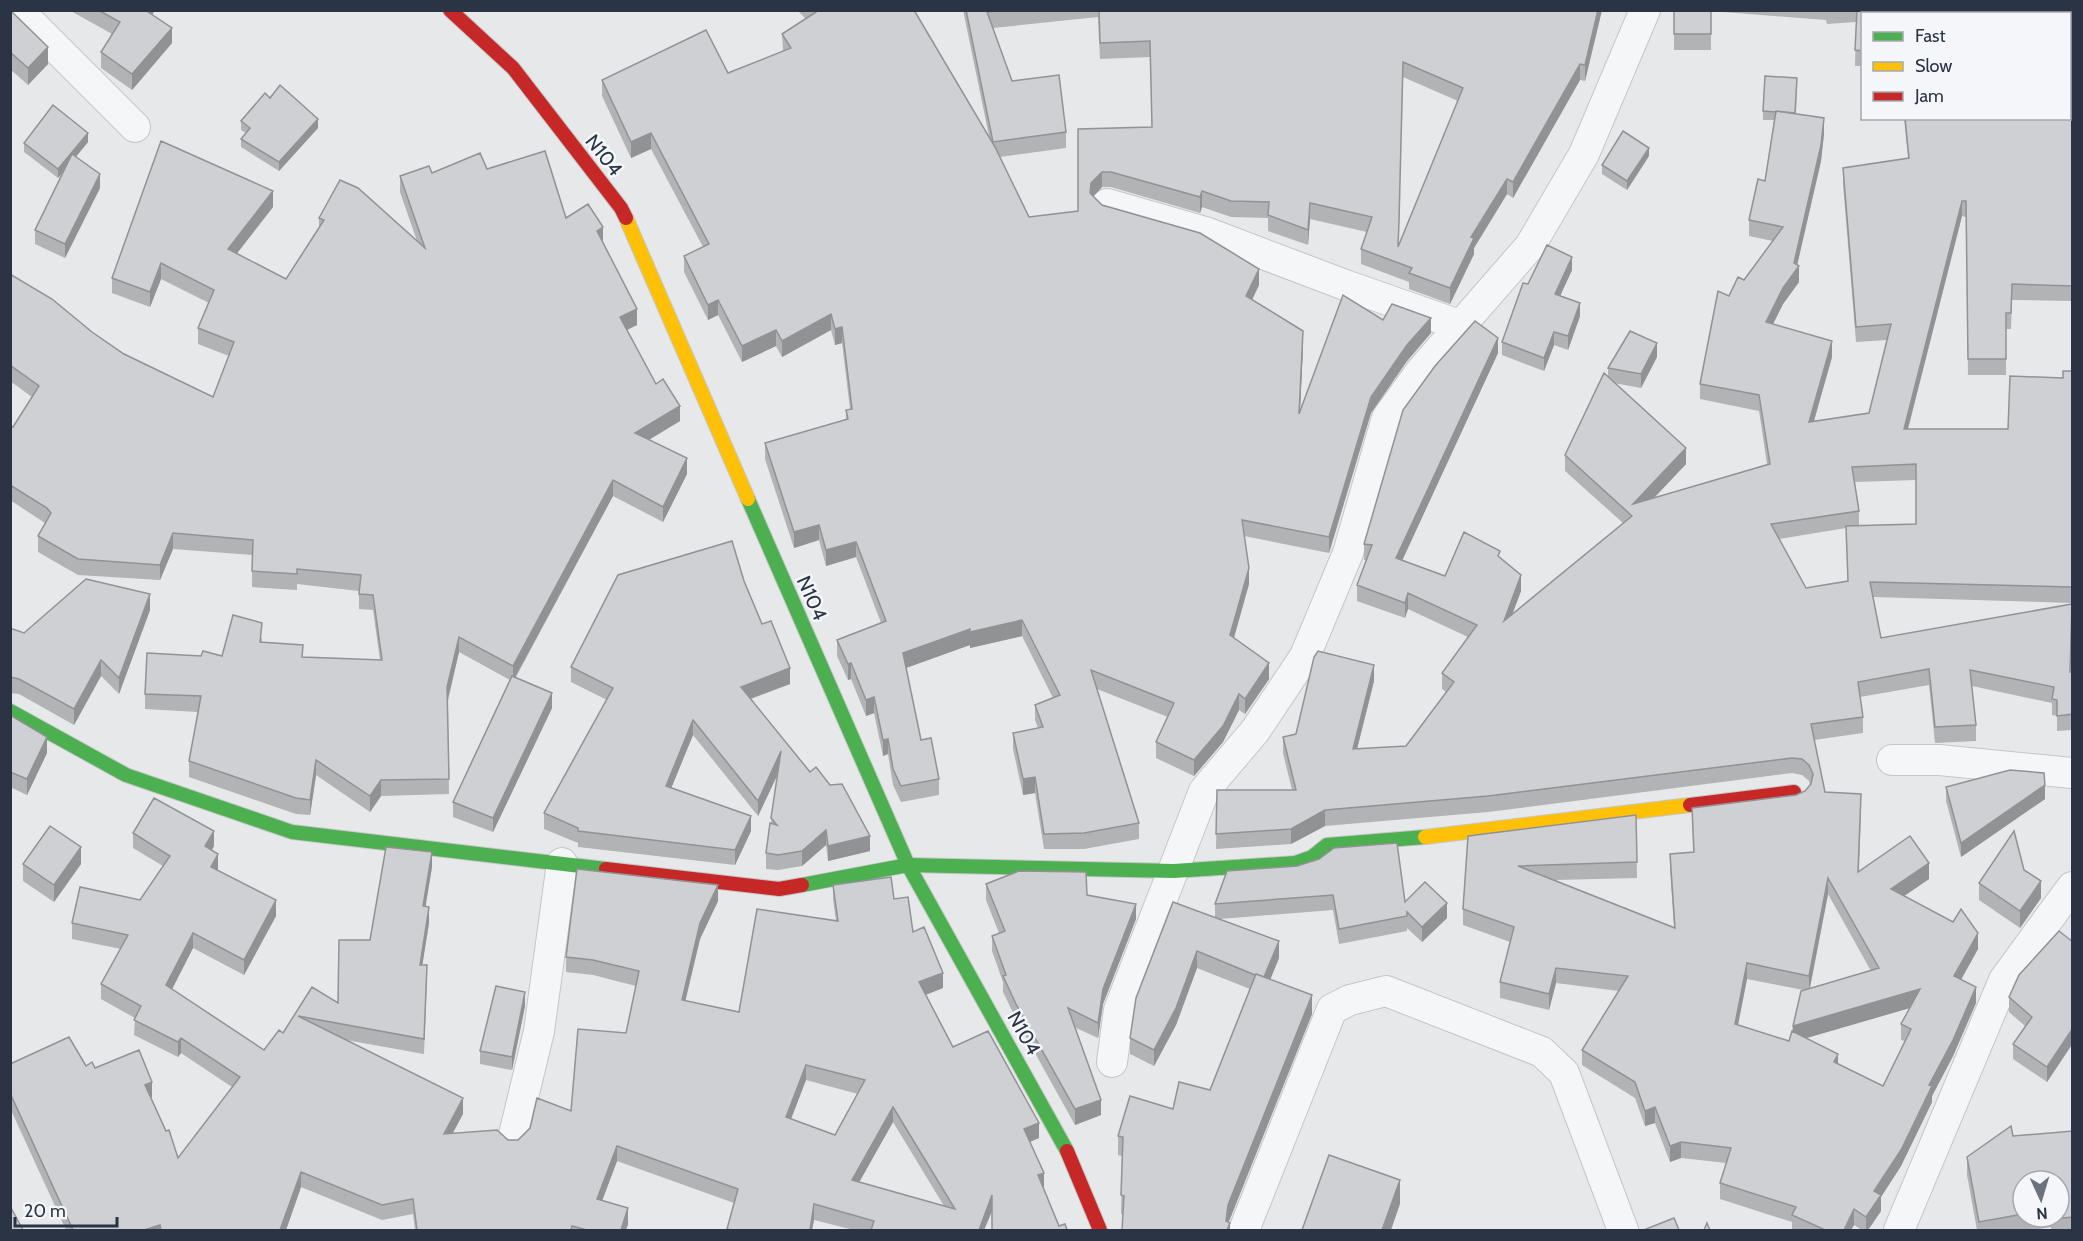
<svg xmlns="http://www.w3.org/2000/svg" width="2083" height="1241" font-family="Cabin,sans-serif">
	<rect width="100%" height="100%" fill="#e6e8ea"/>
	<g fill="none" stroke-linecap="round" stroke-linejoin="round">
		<defs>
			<g id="street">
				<path d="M18 10 135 127"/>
				<path d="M1107 204 1208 233 1345 285 1462 326"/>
				<path d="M1892 760H1939L2072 773"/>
				<path d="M1112 1062 1119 1010 1204 791 1255 731 1305 656 1348 553 1387 418 1421 371 1530 246 1584 154 1645 10"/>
				<path d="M513 1139 539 1031 562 863"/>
				<path d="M1244 1230 1332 1009 1350 1000 1386 991 1542 1052 1564 1073 1623 1230"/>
				<path d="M1899 1230 2004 980 2072 887"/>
			</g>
			<g id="fast">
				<path d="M748 499 908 865 1067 1151"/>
				<path d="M10 711 126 775 292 832 606 869"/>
				<path d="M802 885 908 865 1174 871 1295 863 1312 857 1327 845 1425 837"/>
			</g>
			<g id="slow">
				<path d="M626 218 748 499"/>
				<path d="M1425 837 1690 805"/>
			</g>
			<g id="jam">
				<path d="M450 10 513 68 621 208 626 218"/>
				<path d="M1690 805 1794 792"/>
				<path d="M606 869 779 889 802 885"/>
				<path d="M1067 1151 1100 1230"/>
			</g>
		</defs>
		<use href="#street" stroke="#c4c6c8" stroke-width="32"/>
		<use href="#fast" stroke="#c4c6c8" stroke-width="16"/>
		<use href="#slow" stroke="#c4c6c8" stroke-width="16"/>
		<use href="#jam" stroke="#c4c6c8" stroke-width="16"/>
		<use href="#street" stroke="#f5f6f7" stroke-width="30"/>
		<use href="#fast" stroke="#4caf50" stroke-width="14"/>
		<use href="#slow" stroke="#ffc107" stroke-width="14"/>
		<use href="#jam" stroke="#c62828" stroke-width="14"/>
	</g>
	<g fill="#b1b3b5" fill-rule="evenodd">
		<path d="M10 10 48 64 28 85 10 69Z"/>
		<path d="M69 10H155L152 15 172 43 132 90 101 68V52L112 34Z"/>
		<path d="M797 10H914L989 136 963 10H1602L1585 81 1580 80 1513 198 1507 194 1474 248V254L1450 304 1409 289V282L1361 264V249L1367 232 1310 219 1308 245 1268 231V218L1231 217 1202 207 1200 213 1111 187H1102L1093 196 1102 205 1259 285 1252 300 1303 347 1300 412 1383 320 1431 333 1407 361 1371 413 1329 553 1244 536 1249 584 1234 638 1269 679 1245 714 1239 710 1223 742 1194 776 1156 758V742L1168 717 1097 689 1139 823V839L1084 849H1044L1035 793 1023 795 1013 749V733L1038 728 1035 720V705L1053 698 1022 636 970 648V645L906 668 921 740 939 779V795L901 802 893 785 888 754 883 756 874 713 866 716 851 679 848 680 837 656V640L881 623 856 557 826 566 819 540 794 548 765 459V443L846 420V410L850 409 842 343 835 345 831 330 782 357 776 346 742 362 718 315 708 320 684 272V256L703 247 651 149 631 158 602 96V80L728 73 783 51 782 34 806 19ZM1098 17 1100 59 1150 57 1152 127 1078 129V211L1029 217 1000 157 1066 148V132L1012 81 993 28ZM1403 77 1458 101 1398 246Z"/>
		<path d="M1674 10H1892L1863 14V66H1855L1856 22 1827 24 1826 20 1711 11V50H1674Z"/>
		<path d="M2073 50V301L2012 300 2011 329H2006V375H1968L1966 217 1962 216 1908 429H2008L2063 378 2073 371 2072 603 1873 597 1881 638 2073 672V730L2057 731V716L2052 715V703L1972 686 1976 725V741L1935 743 1929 685 1860 697 1863 717V733L1814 740 1825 792 1861 810 1859 871 1929 879 1904 896 1978 949 1961 980 1976 1003 1953 1056 1932 1096V1102L1901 1166 1881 1197V1211L1868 1230H1862L1854 1225 1851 1230H1792V1222L1720 1199V1183L1726 1163 1681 1158 1670 1162 1655 1123 1645 1126 1635 1098 1582 1065V1050L1619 991 1556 983 1549 1010 1500 998V982L1510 942 1463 925V909L1468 836 1636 815 1637 878 1555 880 1674 928 1670 869V854L1693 852 1692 808 1796 795 1805 791 1810 785 1809 781 1802 775 1792 773 1488 812 1325 826 1291 844 1216 849 1217 790H1292L1283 753V737L1296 734 1374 681 1357 749 1406 746 1446 692 1442 689V673L1468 637 1408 609 1405 618 1357 601V585L1366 560H1364V544L1498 353 1402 560 1445 576 1500 557 1521 591 1512 614 1623 523 1565 471V455L1608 376V368L1657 357 1641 388 1614 383 1686 464 1654 498 1767 464 1759 411 1700 399V384L1729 296 1744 280 1773 241 1749 236V220L1765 181 1774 120H1763V111L1797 87 1796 114 1824 134 1821 161 1797 265 1799 282 1783 304 1773 324 1832 357 1814 421 1869 413 1887 340 1856 342 1843 184V168L1908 158 1904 118H2070ZM1916 480V524L1859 526V511L1855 482ZM1846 528 1848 581 1806 588 1779 539ZM1828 894 1871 971 1810 988ZM1747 979 1803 990 1789 1041 1738 1025ZM1910 1008 1901 1024V1040L1905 1041 1883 1086 1838 1064 1806 1038Z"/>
		<path d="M270 98 318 128 279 171 241 147V139L246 133 241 130V121Z"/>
		<path d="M88 142 76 157 100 188 65 258 35 244V230L64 171 58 178 24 152V143Z"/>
		<path d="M1649 156 1627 190 1602 174V165Z"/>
		<path d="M487 169 603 242 637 325 627 330 656 384 680 421 649 440 687 474 663 522 613 496 516 677 552 708 493 832 453 817V802L510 680 459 652 448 701 449 794 381 796 370 812 316 775 310 815 296 814 189 777V761L198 712 145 709V694L201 656H222L262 638V642L303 658 380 660 373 610 359 609V591L297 584V590L252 587V555L173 549 160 580 78 575 38 552V536L45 523 10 500V426L13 427 32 397 10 381V274L92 332 124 354 213 397 229 356 198 344V328L209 303 161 279 150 307 112 293V278L273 207 236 254 286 279 319 228V218L417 241 400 192V176L432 173Z"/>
		<path d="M1572 270 1560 296 1580 316 1568 350 1554 345 1544 371 1502 355V342L1528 284Z"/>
		<path d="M744 581 762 624 790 684 751 699 870 851 828 861 826 845 802 866 778 870 766 869V853L771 823 778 774 758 816 693 735 671 788 751 831 735 865 578 847V843L544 829V813L607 700 571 682V667Z"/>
		<path d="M150 610 119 694 101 676 74 725 19 694 10 693V628L24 633Z"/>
		<path d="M10 715 47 753 27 795 10 787Z"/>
		<path d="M1946 787 2045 799 1961 857 1946 801Z"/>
		<path d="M133 833 214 846 212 850 218 869V870L276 916 244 975 193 948 172 989 264 1050 283 1033 312 987 338 1003 370 940 432 867 425 907 429 923 422 965 427 980 424 1054 346 1040 463 1114 453 1133 508 1140H518L571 1111 626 1033 636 986 593 975 566 972V957L718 901 700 939 685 1001 739 1012 836 921 833 900V885L894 899 943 988 926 995 953 1047 1039 1138 1030 1142 1044 1188H1043L1059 1226 1067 1230 992 1211 984 1230H854L814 1220 812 1230H727L734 1203 617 1161 602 1201 628 1224 626 1230H415L413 1214 382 1220 301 1187 286 1230H66L10 1108V1064L86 1066 95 1068 152 1097H151L178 1158 232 1087 181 1053 178 1057 134 1035 135 1018 101 999V984L121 949 72 939V923L140 900 163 866 133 848ZM806 1080 858 1094 835 1135 791 1119ZM893 1122 944 1206 859 1182Z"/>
		<path d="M23 864H81L54 902 23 881Z"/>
		<path d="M1297 866 1405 902 1447 918 1422 942 1407 928V931L1339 944 1333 910 1220 919 1279 958 1270 979 1312 1014 1228 1222 1230 1230 1121 1214 1122 1156 1118 1155V1136L1210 1090 1250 989 1197 968 1176 1025 1154 1066 1130 1054V1038L1215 917V904Z"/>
		<path d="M2024 870 2041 898 2020 928 1979 900V883Z"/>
		<path d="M986 884 1087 895 1136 919 1103 1004 1098 1038 1074 1027 1101 1115 1075 1125 1016 1019 1003 992V982L992 951V936L999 933 986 900Z"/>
		<path d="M2073 942V1043L2047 1082 2013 1059V1044L2025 1026 2009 1012V997Z"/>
		<path d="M525 1006 512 1070 480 1064V1051Z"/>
		<path d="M2073 1131V1230H2051V1227L2033 1230H1977L1967 1175V1157L2013 1136ZM2023 1181 2059 1217H2023Z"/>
	</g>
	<g fill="#909294">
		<path d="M145 10H155L145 26Z"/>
		<path d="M1598 10H1602L1585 81V65Z"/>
		<path d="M172 28V43L132 90V74Z"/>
		<path d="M48 47V64L28 85V68Z"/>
		<path d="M1580 64V80L1513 198V182Z"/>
		<path d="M1824 118V134L1821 161 1796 270 1799 266V282L1783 304 1766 338V322L1794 263Z"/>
		<path d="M318 119V128L279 171V162Z"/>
		<path d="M88 133V142L58 178V169Z"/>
		<path d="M651 133V149L631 158V142Z"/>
		<path d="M1649 148V156L1627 190V181Z"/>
		<path d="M1102 172V187L1091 199V183Z"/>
		<path d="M100 174V188L65 258V244Z"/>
		<path d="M1507 179V194L1474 248V254L1450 304V288L1471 237Z"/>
		<path d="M273 191V207L228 265V249Z"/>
		<path d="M1202 191V207L1200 213V197Z"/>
		<path d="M1962 201V216L1904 444V429Z"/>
		<path d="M1310 203V219L1308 245V230Z"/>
		<path d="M603 227V242L597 231Z"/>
		<path d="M1572 257V270L1555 307V294Z"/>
		<path d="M161 263V279L150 307V292Z"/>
		<path d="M1259 269V285L1246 312V296Z"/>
		<path d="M718 300V315L708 320V305Z"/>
		<path d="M1580 303V316L1568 350V336Z"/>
		<path d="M637 309V325L620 333V317Z"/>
		<path d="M831 314V330L782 357V341Z"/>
		<path d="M1431 318V333L1407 361 1371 413 1329 553V537L1371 397 1407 345Z"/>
		<path d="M842 327V343L835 345V329Z"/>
		<path d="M776 330V346L742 362V346Z"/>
		<path d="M1303 331V347L1299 430V414Z"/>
		<path d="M1554 332V345L1544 371V358Z"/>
		<path d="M1498 338V353L1396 574V558Z"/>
		<path d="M1832 341V357L1809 438V422Z"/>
		<path d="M1657 343V357L1641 388V374Z"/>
		<path d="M680 406V421L635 448V433Z"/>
		<path d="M1686 448V464L1633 520V504Z"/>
		<path d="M687 458V474L663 522V507Z"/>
		<path d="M613 480V496L513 681V666Z"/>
		<path d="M819 525V540L794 548V532Z"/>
		<path d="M173 533V549L160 580V565Z"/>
		<path d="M856 542V557L826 566V550Z"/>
		<path d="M1249 568V584L1230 651V635Z"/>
		<path d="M1521 575V591L1504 637V621Z"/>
		<path d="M1408 593V609L1405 618V603Z"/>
		<path d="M150 594V610L119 694V678Z"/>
		<path d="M1022 620V636L970 648V632Z"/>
		<path d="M970 629V645L903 669V653Z"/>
		<path d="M459 637V652L447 702V687Z"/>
		<path d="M101 660V676L74 725V709Z"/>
		<path d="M851 663V679L848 680V664Z"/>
		<path d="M1269 663V679L1245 714V699Z"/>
		<path d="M1374 665V681L1353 765V749Z"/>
		<path d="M790 668V684L741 702V687Z"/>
		<path d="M552 693V708L493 832V818Z"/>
		<path d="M1239 694V710L1223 742 1194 776V760Z"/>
		<path d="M874 697V713L866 716V700Z"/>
		<path d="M693 720V735L666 801V786Z"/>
		<path d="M47 737V753L27 795V779Z"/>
		<path d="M888 739V754L883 756V740Z"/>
		<path d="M781 751V767L758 816V801Z"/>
		<path d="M316 760V775L310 815V800Z"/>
		<path d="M1035 777V793L1023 795V779Z"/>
		<path d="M381 780V796L370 812V796Z"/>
		<path d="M2045 785V799L1961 857V843Z"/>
		<path d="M1325 810V826L1291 844V829Z"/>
		<path d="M751 816V831L735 865V850Z"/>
		<path d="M826 830V845L802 866V851Z"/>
		<path d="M214 831V846L205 862V846Z"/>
		<path d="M870 836V851L828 861V846Z"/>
		<path d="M81 847V864L54 902V885Z"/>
		<path d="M432 852V867L423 922V906Z"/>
		<path d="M218 854V869L211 882V867Z"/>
		<path d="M1929 863V879L1891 905V889Z"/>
		<path d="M1828 878V894L1809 992V976Z"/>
		<path d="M2041 881V898L2020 928V911Z"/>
		<path d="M718 885V901L700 939 682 1015V1000L700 923Z"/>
		<path d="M276 900V916L244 975V960Z"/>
		<path d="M1447 903V918L1422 942V927Z"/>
		<path d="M1136 904V919L1103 1004 1098 1038V1023L1103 989Z"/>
		<path d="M429 907V923L420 980V965Z"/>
		<path d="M193 933V948L166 1001V985Z"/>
		<path d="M1978 933V949L1954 992V976Z"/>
		<path d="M1279 941V958L1264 995V978Z"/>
		<path d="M1197 951V968L1176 1025 1154 1066V1050Z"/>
		<path d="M1747 963V979L1735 1040V1024Z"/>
		<path d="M1556 968V983L1549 1010V994Z"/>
		<path d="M943 973V988L919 997V982Z"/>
		<path d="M1976 987V1003L1953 1056 1932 1096V1102L1901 1166 1881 1197V1211L1868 1230H1866V1217L1874 1191 1929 1085Z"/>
		<path d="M1920 989V1005L1793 1042V1026Z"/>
		<path d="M525 992V1006L512 1070V1057Z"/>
		<path d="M1312 995V1014L1228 1224 1230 1223V1230H1226L1228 1205Z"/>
		<path d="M2073 1028V1043L2047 1082V1067Z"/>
		<path d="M181 1038V1053L178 1057V1042Z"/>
		<path d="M1838 1054V1070L1834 1062Z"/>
		<path d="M806 1065V1080L786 1132V1117Z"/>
		<path d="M152 1082V1097L145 1100V1085Z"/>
		<path d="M463 1098V1114L444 1149V1134Z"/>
		<path d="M1101 1100V1115L1075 1125V1109Z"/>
		<path d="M893 1107V1122L852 1195V1180Z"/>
		<path d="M1655 1107V1123L1645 1126V1111Z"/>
		<path d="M1039 1123V1138L1024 1144V1129Z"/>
		<path d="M1681 1142V1158L1670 1162V1146Z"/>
		<path d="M617 1146V1161L597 1214V1199Z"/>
		<path d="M301 1172V1187L286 1230H280Z"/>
		<path d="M1044 1173V1188L1038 1190V1175Z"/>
		<path d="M1400 1180V1204L1391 1230H1382Z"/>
		<path d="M992 1195V1211L984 1230H979Z"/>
		<path d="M814 1204V1220L812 1230H810Z"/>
		<path d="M628 1208V1224L626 1230H621Z"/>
		<path d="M1854 1209V1225L1851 1230H1844Z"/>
		<path d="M160 1225V1230H144Z"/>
	</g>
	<g fill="#ced0d3" stroke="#909294" stroke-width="1.5" fill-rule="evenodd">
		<path d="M10 10 48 47 28 68 10 52Z"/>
		<path d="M98 10H145L172 28 132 74 101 52 120 22Z"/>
		<path d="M814 10H914L995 147 1029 217 1078 211V129L1152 127 1150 41 1100 43 1099 10H1598L1585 65 1580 64 1513 182 1507 179 1471 237 1474 238 1450 288 1409 273 1412 268 1361 249 1372 217 1310 203 1308 230 1268 215 1269 202 1231 201 1202 191 1200 197 1111 172H1102L1091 183 1090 193 1102 205 1200 233 1259 269 1246 296 1303 331 1299 414 1343 295 1383 320 1392 304 1431 318 1407 345 1371 397 1329 537 1242 520 1249 568 1230 635 1269 663 1245 699 1239 694 1223 726 1194 760 1156 742 1174 703 1091 670 1139 823 1084 833 1044 834 1035 777 1023 779 1013 733 1043 727 1035 705 1060 695 1022 620 970 632V629L903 653 921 740 931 738 939 779 901 786 893 769 888 739 883 740 874 697 866 700 851 663 848 664 837 640 886 621 856 542 826 550 819 525 794 532 765 443 848 419 846 410 852 409 842 327 835 329 831 314 782 341 776 330 742 346 718 300 708 305 684 256 709 244 651 133 631 142 602 80 706 30 728 73 791 48 782 34 816 12ZM1403 62 1463 88 1398 247 1399 221Z"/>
		<path d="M966 10H1007L987 12 1012 81 1059 75 1066 132 993 142Z"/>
		<rect x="1674" y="10" width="37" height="24"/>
		<path d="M1857 10H1892V14H1863V51L1855 50Z"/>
		<rect x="1945" y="10" width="102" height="4"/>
		<path d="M2073 50V286L2012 284 2011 313H2006V359H1968L1966 201H1962L1904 429H2008L2010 376 2063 378V371H2073L2072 587 1870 582 1881 638 2072 604 2070 672H2073V714L2057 716V700L2052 699 2054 687 1970 670 1976 725 1935 727 1929 669 1858 682 1863 717 1811 724 1825 792 1861 794 1858 872 1910 836 1929 863 1891 889 1953 922 1961 909 1978 933 1954 976 1976 987 1953 1040 1929 1085 1932 1086 1901 1150 1874 1191 1881 1195 1866 1217 1854 1209 1844 1230H1825L1792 1215 1796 1207 1720 1183 1731 1148 1681 1142 1670 1146 1655 1107 1645 1111 1635 1082 1582 1050 1628 976 1556 968 1549 994 1500 982 1514 927 1463 909 1468 836 1636 815 1637 862 1518 866 1675 928 1670 854 1694 852 1692 808 1796 795 1805 791 1811 784 1813 774 1809 765 1802 759 1792 758 1488 796 1325 810 1291 829 1216 834 1217 790H1296L1283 737 1296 734 1314 657 1318 651 1374 665 1353 749 1406 746 1454 682 1442 673 1477 625 1408 593 1405 603 1357 585 1372 545 1364 544 1403 410 1435 366 1475 321 1498 338 1396 558 1445 576 1464 532 1500 551 1498 556 1521 575 1504 621 1632 516 1565 455 1604 373 1686 448 1633 504 1770 464 1759 395 1700 384 1718 291 1729 296 1738 277 1744 280 1783 227 1749 220 1758 179 1765 181 1776 111 1824 118 1821 145 1794 263 1799 266 1783 288 1766 322 1832 341 1809 422 1869 413 1891 324 1856 327 1843 168 1909 158 1905 118H2070V51ZM1916 464V524L1846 526 1848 581 1806 588 1771 524 1859 511 1852 467ZM1828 878 1879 968 1801 991 1793 1026 1920 989 1901 1024 1911 1029 1883 1086 1834 1062 1838 1054 1792 1031 1789 1041 1735 1024 1747 963 1809 976Z"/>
		<path d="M1765 76 1797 78 1795 113 1776 111V112L1763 111Z"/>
		<path d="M280 85 318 119 279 162 241 139 250 128 241 121 265 93 270 98Z"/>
		<path d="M53 105 88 133 58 169 24 143Z"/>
		<path d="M1623 131 1649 148 1627 181 1602 165Z"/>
		<path d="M161 141 273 191 228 249 286 279 324 220 319 218 340 180 358 188 425 248 400 176 429 166 432 173 480 153 487 169 545 151 566 218 588 204 603 227 597 231 637 309 620 317 656 384 663 379 680 406 635 433 687 458 663 507 613 480 513 666 459 637 447 687 449 779 381 780 370 796 316 760 310 800 296 798 189 761 201 696 145 694 147 653 201 656 203 651 222 656 233 615 262 623 260 642 303 645 302 657 382 660 373 595 359 594 361 575 297 569V574L252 571 253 540 173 533 160 565 78 559 38 536 51 513 47 508 10 485V426L13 427 39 386 10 365V274L52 299 92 332 124 354 213 397 234 342 198 328 214 290 161 263 150 292 112 278Z"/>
		<path d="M72 154 100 174 65 244 35 230Z"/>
		<path d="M1547 245 1572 257 1555 294 1580 303 1568 336 1554 332 1544 358 1502 342 1523 283 1528 284Z"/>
		<path d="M1630 331 1657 343 1641 374 1608 368Z"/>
		<path d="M732 541 744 581 762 624 771 621 790 668 741 687 810 772 816 767 830 785 842 784 870 836 828 846 826 830 802 851 778 855 766 853 770 823 777 825 771 818 781 751 758 801 693 720 666 786 751 816 735 850 578 831V828L544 813 613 688 571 667 618 575Z"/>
		<path d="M86 579 150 594 119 678 101 660 74 709 19 679 10 677V628L24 633Z"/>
		<path d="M512 676 552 693 493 818 453 802Z"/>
		<path d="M10 715 47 737 27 779 10 772Z"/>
		<path d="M2010 770 2044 773 2045 785 1961 843 1946 787Z"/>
		<path d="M154 798 214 831 205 846 218 854 211 867 276 900 244 960 193 933 166 985 264 1050 279 1030 283 1033 312 987 338 1003 339 940H370L386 847 432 852 423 906 429 907 420 965H427L424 1039 298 1016 463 1098 444 1134 497 1130 508 1140H518L530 1128 537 1098 571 1111 578 1029 626 1033 639 971 593 960 566 957 577 869 718 885 700 923 682 1000 739 1012 757 909 838 921 833 885 891 877 894 899 908 897 913 932 924 927 943 973 919 982 953 1047 988 1031 1039 1123 1024 1129 1044 1173 1038 1175 1059 1226 1065 1224 1067 1230H992V1195L979 1230H871L874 1221 814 1204 810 1230H732L727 1229 738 1189 617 1146 597 1199 628 1208 621 1230H587L572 1226 571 1230H417L413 1199 382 1205 301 1172 280 1230H161L160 1225 144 1230H73L10 1093V1064L69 1037 86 1066 92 1062 95 1068 139 1050 152 1082 145 1085 166 1131 169 1130 178 1158 240 1077 181 1038 178 1042 134 1020 141 1006 101 984 128 935 72 923 80 887 140 900 170 856 133 833ZM806 1065 865 1080 835 1135 786 1117ZM893 1107 955 1209 852 1180Z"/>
		<path d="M50 826 81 847 54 885 23 864Z"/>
		<path d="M2014 831 2024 870 2041 881 2020 911 1979 883Z"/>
		<path d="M1397 843 1405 902 1425 882 1447 903 1422 927 1407 912V916L1339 929 1333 895 1215 904 1227 871 1297 866 1319 859 1334 848Z"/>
		<path d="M1019 871 1086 872 1087 895 1136 904 1103 989 1098 1023 1068 1008 1101 1100 1075 1109 1016 1004 1003 976 1006 975 992 936 1005 931 986 884Z"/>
		<path d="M1173 902 1279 941 1264 977 1256 974 1255 975 1197 951 1176 1008 1154 1050 1130 1038 1136 998Z"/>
		<path d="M2059 931 2073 942V1028L2047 1067 2013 1044 2032 1017 2009 997 2019 975Z"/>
		<path d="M1256 974 1312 995 1228 1205 1226 1221 1230 1223 1227 1230H1122L1124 1196 1121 1195 1123 1137 1118 1136 1130 1096 1173 1109 1179 1082 1210 1090Z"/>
		<path d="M496 986 525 992 512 1057 480 1051Z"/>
		<path d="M2011 1126 2013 1136 2073 1131V1217L2052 1219 2051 1217H2059V1181H2023V1214L1979 1222 1967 1157Z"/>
		<path d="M1329 1155 1400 1180 1382 1230H1302Z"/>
		<path d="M10 1206 23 1230H10Z"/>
		<path d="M1674 1218 1679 1230H1647L1646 1229Z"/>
		<path d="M1707 1223 1710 1230H1704Z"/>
	</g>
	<g text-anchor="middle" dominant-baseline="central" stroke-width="5" stroke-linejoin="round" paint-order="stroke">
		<g font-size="20" fill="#2b3445" stroke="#f4f6f9">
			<text transform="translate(604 155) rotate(52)">N104</text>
			<text transform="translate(812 598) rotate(66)">N104</text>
			<text transform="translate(1024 1033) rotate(61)">N104</text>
		</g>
	</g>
	<rect width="2083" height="1241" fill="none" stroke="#2b3445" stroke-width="24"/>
	<rect x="1861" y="12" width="210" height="108" fill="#f4f6f9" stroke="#a4a8b1" stroke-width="1.5"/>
	<rect x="1873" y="32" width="30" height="9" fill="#4caf50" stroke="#a4a8b1" stroke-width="1.5"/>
	<text x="1915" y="42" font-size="18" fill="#2b3445">Fast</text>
	<rect x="1873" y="62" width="30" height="9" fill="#ffc107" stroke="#a4a8b1" stroke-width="1.5"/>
	<text x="1915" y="72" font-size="18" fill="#2b3445">Slow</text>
	<rect x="1873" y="92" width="30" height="9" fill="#c62828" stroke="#a4a8b1" stroke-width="1.5"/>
	<text x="1915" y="102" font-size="18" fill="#2b3445">Jam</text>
	<g transform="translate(2041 1199) rotate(176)"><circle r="28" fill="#f4f6f9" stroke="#a4a8b1" stroke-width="1.5"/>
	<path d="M0-4.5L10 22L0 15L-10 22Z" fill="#6c737f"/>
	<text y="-9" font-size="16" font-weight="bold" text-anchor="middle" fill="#2b3445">N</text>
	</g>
	<path d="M15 1217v9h102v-9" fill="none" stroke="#2b3445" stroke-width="3"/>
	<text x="24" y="1217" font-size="18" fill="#2b3445" stroke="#f4f6f9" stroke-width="4.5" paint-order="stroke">20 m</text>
</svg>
